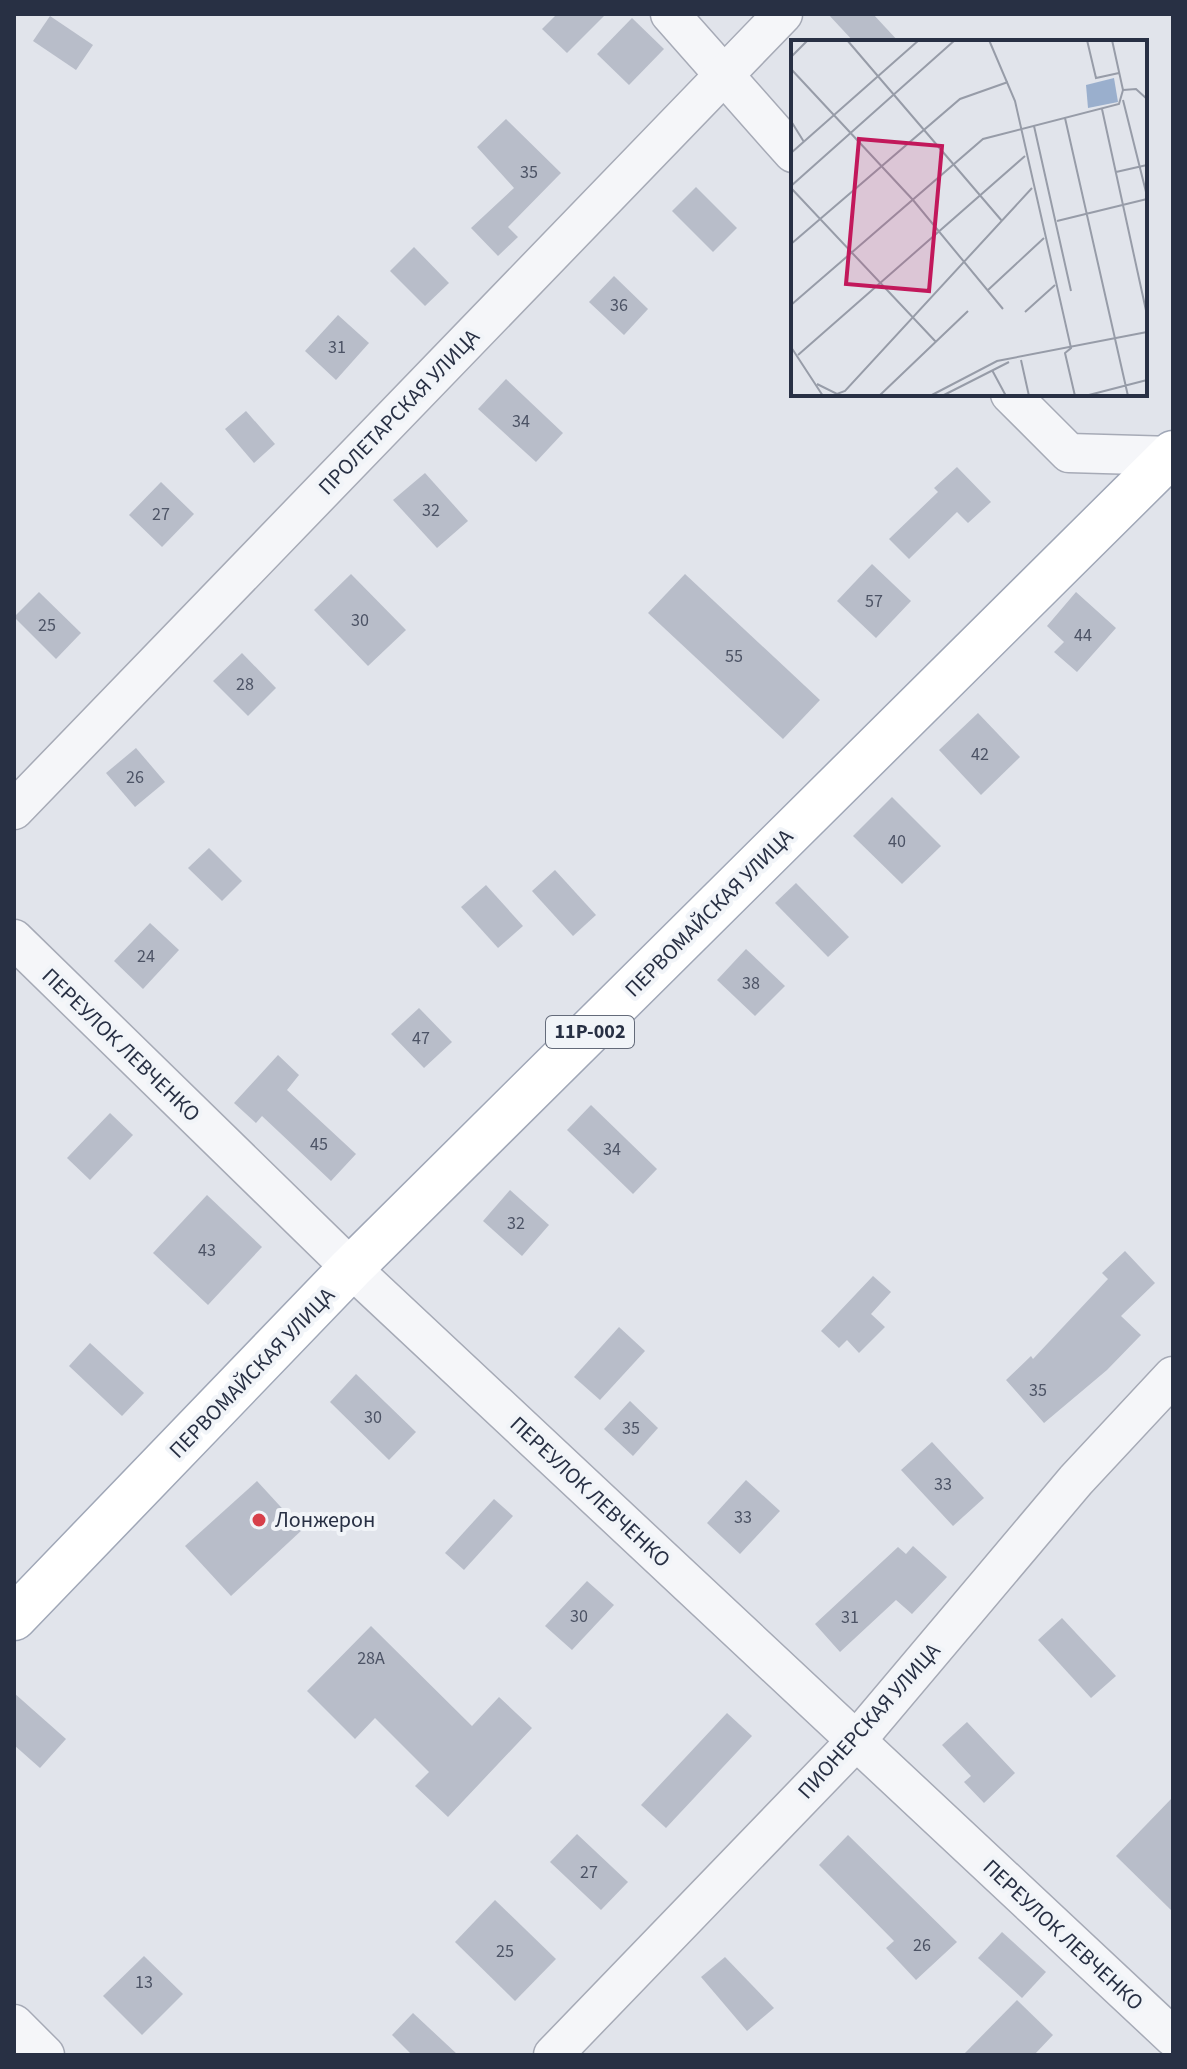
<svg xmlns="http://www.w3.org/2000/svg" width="1187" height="2069" font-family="'Source Sans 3',sans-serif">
	<rect width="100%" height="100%" fill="#e1e4eb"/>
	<g fill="#b8bdc9">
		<path d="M557 14H606L567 53 542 29Z"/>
		<path d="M828 14H873L899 42H854Z"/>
		<path d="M50 16 93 45 76 70 33 41Z"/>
		<path d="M632 18 664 49 629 85 597 54Z"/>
		<path d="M506 119 561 173 508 227 518 237 498 256 471 228 514 188 477 147Z"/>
		<path d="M696 187 737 228 713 252 672 211Z"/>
		<path d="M414 247 449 283 425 306 390 271Z"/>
		<path d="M614 276 648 309 624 335 589 302Z"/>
		<path d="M338 315 369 343 336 380 305 351Z"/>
		<path d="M506 379 563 433 536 462 478 409Z"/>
		<path d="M246 411 275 444 254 463 225 429Z"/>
		<path d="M957 467 991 502 968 523 957 512 909 559 889 539 938 492 934 488Z"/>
		<path d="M425 473 468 521 437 548 393 500Z"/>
		<path d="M161 482 194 514 162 547 129 515Z"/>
		<path d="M872 564 911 601 876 638 837 601Z"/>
		<path d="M351 574 406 630 368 666 314 610Z"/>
		<path d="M685 574 820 700 783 739 648 613Z"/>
		<path d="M39 592 81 633 56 659 14 617Z"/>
		<path d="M1076 592 1116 628 1077 672 1054 652 1064 642 1047 626Z"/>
		<path d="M242 653 276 688 248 716 213 681Z"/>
		<path d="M978 713 1020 757 981 795 939 750Z"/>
		<path d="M136 748 165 782 135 807 106 773Z"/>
		<path d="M892 797 941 846 902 884 853 836Z"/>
		<path d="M209 848 242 881 222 901 188 868Z"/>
		<path d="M555 870 596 915 573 936 532 891Z"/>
		<path d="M796 883 849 937 828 957 775 903Z"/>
		<path d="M486 885 523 926 498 948 461 907Z"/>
		<path d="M150 923 179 950 143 989 114 961Z"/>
		<path d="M746 949 785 986 755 1016 717 980Z"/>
		<path d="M419 1008 452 1042 424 1068 391 1034Z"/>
		<path d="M278 1055 299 1075 287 1090 356 1154 331 1181 262 1116 256 1123 234 1103Z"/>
		<path d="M591 1105 657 1169 633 1194 567 1130Z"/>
		<path d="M110 1113 133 1135 90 1180 67 1158Z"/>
		<path d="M510 1190 549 1225 522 1256 483 1221Z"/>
		<path d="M207 1195 262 1247 208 1305 153 1253Z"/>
		<path d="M1125 1251 1155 1283 1121 1316 1141 1335 1107 1370 1044 1423 1006 1380 1031 1356 1033 1359 1108 1279 1102 1273Z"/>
		<path d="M873 1276 891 1292 871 1314 885 1327 859 1353 847 1340 839 1348 821 1331Z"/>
		<path d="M619 1327 645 1351 600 1400 574 1377Z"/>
		<path d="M90 1343 144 1393 122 1416 69 1366Z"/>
		<path d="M356 1374 416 1432 389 1460 330 1402Z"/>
		<path d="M630 1401 658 1428 633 1456 604 1429Z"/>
		<path d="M932 1442 984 1498 953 1526 901 1470Z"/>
		<path d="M746 1480 780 1511 740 1554 707 1523Z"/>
		<path d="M257 1481 302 1530 231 1596 185 1546Z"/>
		<path d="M494 1499 513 1516 464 1570 445 1553Z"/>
		<path d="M913 1546 947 1577 912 1614 896 1600 840 1652 815 1624 898 1547 906 1554Z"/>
		<path d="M587 1581 614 1605 572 1650 545 1626Z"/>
		<path d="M1062 1618 1116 1676 1091 1698 1038 1640Z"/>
		<path d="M371 1626 472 1726 499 1697 532 1728 448 1817 415 1786 429 1772 375 1718 355 1739 307 1691Z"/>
		<path d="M14 1693 66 1739 40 1768 14 1745Z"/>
		<path d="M727 1713 752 1736 666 1828 641 1805Z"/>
		<path d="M967 1722 1015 1773 984 1803 964 1782 971 1776 942 1745Z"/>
		<path d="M1173 1797V1912L1116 1856Z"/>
		<path d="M577 1834 628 1882 601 1910 550 1862Z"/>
		<path d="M848 1835 957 1942 916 1980 886 1948 894 1941 819 1865Z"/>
		<path d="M495 1900 556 1959 515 2001 455 1942Z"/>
		<path d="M1002 1932 1046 1972 1022 1998 978 1958Z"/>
		<path d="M144 1956 183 1994 142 2035 103 1996Z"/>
		<path d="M725 1957 774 2008 747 2031 701 1977Z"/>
		<path d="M1017 2000 1053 2035 1034 2055H963Z"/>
		<path d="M413 2013 458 2055H412L392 2035Z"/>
	</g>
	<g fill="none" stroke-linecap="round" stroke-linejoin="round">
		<defs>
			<g id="street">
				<path d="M670 14 793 153"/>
				<path d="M1010 394 1069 453 1173 456"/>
				<path d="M14 810 783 14"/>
				<path d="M14 939 351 1268 1173 2037"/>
				<path d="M14 2024 45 2055"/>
				<path d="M553 2055 855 1742 1076 1480 1173 1376"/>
			</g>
			<path id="primary" d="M14 1618 351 1268 1173 453"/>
		</defs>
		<use href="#street" stroke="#a6aab6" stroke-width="41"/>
		<use href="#primary" stroke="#a0a7b7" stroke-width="47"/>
		<use href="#street" stroke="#f5f6f9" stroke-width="38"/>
		<use href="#primary" stroke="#fff" stroke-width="44"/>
	</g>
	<circle fill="#d7404a" stroke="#f1f4f8" stroke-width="3" cx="259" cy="1520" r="8"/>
	<g text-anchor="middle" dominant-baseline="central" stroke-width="8" stroke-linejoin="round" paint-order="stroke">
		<g font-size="18" fill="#4c5365">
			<text x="529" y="172">35</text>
			<text x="619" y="305">36</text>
			<text x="337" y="347">31</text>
			<text x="521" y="421">34</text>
			<text x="431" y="510">32</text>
			<text x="161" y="514">27</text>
			<text x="874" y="601">57</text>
			<text x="360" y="620">30</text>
			<text x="47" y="625">25</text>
			<text x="1083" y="635">44</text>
			<text x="734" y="656">55</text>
			<text x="245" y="684">28</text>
			<text x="980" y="754">42</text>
			<text x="135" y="777">26</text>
			<text x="897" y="841">40</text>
			<text x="146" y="956">24</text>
			<text x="751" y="983">38</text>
			<text x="421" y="1038">47</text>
			<text x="319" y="1144">45</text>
			<text x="612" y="1149">34</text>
			<text x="516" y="1223">32</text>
			<text x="207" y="1250">43</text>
			<text x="1038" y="1390">35</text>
			<text x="373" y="1417">30</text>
			<text x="631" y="1428">35</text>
			<text x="943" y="1484">33</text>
			<text x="743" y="1517">33</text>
			<text x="579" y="1616">30</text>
			<text x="850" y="1617">31</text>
			<text x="371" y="1658">28А</text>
			<text x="589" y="1872">27</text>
			<text x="922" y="1945">26</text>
			<text x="505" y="1951">25</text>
			<text x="144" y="1982">13</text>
		</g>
		<rect fill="#f1f4f8" stroke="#646b7a" stroke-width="2" x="546" y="1016" width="88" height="32" rx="6"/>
		<g font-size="20" font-weight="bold" fill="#283044">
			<text x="590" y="1032">11Р-002</text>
		</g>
		<g font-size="22" fill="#283044" stroke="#f1f4f8">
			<text transform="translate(399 412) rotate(-46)">ПРОЛЕТАРСКАЯ УЛИЦА</text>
			<text transform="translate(709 913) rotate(-45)">ПЕРВОМАЙСКАЯ УЛИЦА</text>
			<text transform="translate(121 1045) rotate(44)">ПЕРЕУЛОК ЛЕВЧЕНКО</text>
			<text transform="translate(252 1373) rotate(-46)">ПЕРВОМАЙСКАЯ УЛИЦА</text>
			<text transform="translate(590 1492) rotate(43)">ПЕРЕУЛОК ЛЕВЧЕНКО</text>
			<text transform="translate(869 1721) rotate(-48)">ПИОНЕРСКАЯ УЛИЦА</text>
			<text transform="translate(1063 1935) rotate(43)">ПЕРЕУЛОК ЛЕВЧЕНКО</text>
		</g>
		<g font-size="22" fill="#283044" stroke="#f1f4f8" text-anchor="start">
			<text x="275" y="1520">Лонжерон</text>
		</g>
	</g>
	<g transform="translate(791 40)">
		<rect width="356" height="356" fill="#e1e4eb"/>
		<path d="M323 38 327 62 297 68 295 45Z" fill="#9aafcd"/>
		<path fill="none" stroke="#979ca8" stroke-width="2" d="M56 0 211 181M198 0 224 61 280 308 274 313 284 356M296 0 305 38 328 33M0 17 17 0M0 29 122 160 212 269M332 50 345 49 356 59M332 60 356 156M311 69 356 275M274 78 337 356M0 81 13 102M243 86 280 251M0 113 128 0M325 132 356 125M0 146 164 0M0 148 145 302M266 181 356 159M0 204 169 59 217 42M197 250 253 198M0 265 192 99 328 64 332 50 321 0M234 272 264 245M0 307 32 356M7 315 234 116M230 320 238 356M201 330 215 356M26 344 46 354 54 351 241 148M88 356 177 271M139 356 206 321 356 292M151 356 218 322M294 356 356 340"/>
		<path fill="#c2185b" fill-opacity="0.15" stroke="#c2185b" stroke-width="4" d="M68 99 151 106 138 251 55 244Z"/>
		<rect width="356" height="356" fill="none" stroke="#283044" stroke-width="4"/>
	</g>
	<rect width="1187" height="2069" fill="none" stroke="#283044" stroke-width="32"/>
</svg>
